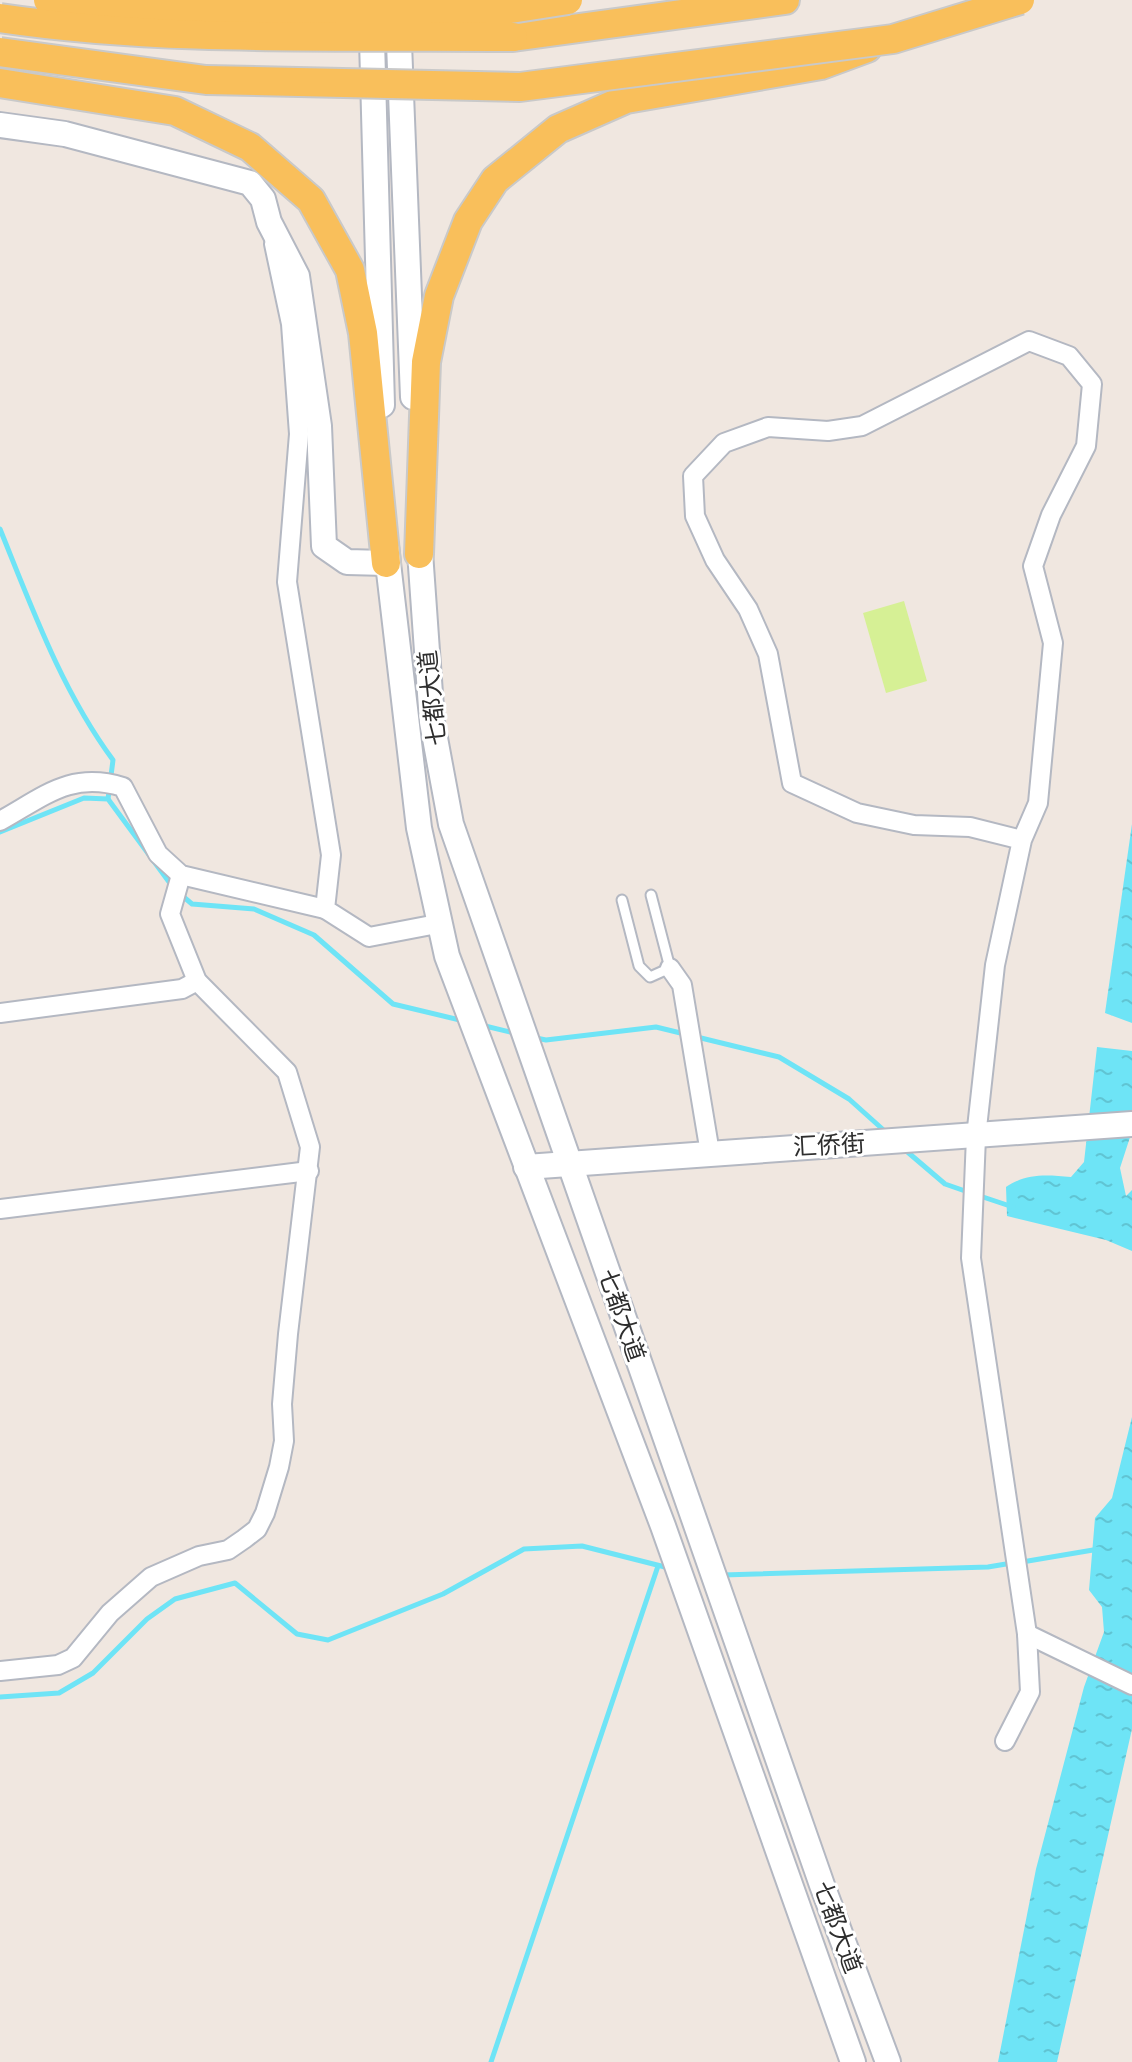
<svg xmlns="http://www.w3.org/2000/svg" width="1132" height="2062" font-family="'PT Sans Narrow','Noto Sans SC',sans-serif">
	<defs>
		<pattern id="water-ripples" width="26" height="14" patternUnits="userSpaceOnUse" patternTransform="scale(2)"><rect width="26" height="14" fill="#6ee4f6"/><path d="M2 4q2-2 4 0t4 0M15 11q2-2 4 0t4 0" fill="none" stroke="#60c4d3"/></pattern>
	</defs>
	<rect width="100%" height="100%" fill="#f0e7e0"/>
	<path fill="#d6f095" d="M904 601 927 681 886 693 863 613Z"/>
	<g fill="url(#water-ripples)">
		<path d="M1132 824V1023L1105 1013Z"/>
		<path d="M1097 1047 1132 1051V1131L1120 1168 1126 1196 1132 1190V1251L1106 1240 1007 1216 1006 1187C1027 1173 1046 1175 1071 1177L1084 1162Z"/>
		<path d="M1132 1417V1729L1057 2062H998L1036 1869 1084 1687 1104 1632 1102 1607 1089 1590 1095 1518 1112 1498Z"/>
	</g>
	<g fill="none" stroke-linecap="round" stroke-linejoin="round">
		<g stroke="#6ee4f6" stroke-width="5">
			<path d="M0 529C32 608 62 691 113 760L108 799"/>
			<path d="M0 832 84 798 108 799 172 886"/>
			<path d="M179 893 192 904 254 909 314 935 393 1004 464 1021"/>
			<path d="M481 1025 514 1033"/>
			<path d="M536 1038 546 1040 656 1027 779 1057 849 1099 888 1134"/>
			<path d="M904 1149 945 1184 968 1192"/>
			<path d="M977 1195 1013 1207"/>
			<path d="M1022 1562 1099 1549"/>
			<path d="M723 1575 988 1567 1012 1563"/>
			<path d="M0 1697 59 1693 93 1673 147 1619 175 1599 235 1583 297 1634 328 1640 443 1594 524 1549 582 1546 669 1568"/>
			<path d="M491 2062 658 1566"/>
		</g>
		<defs>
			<path id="lane" d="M622 900 639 966 650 977 670 968 651 895"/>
			<g id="street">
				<path d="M274 244 291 324 299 434 287 582 331 855 325 909 369 937 437 924"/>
				<path d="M0 821C45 796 71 771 123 787L158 854 181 875 325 909"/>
				<path d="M670 968 682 985 710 1153"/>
				<path d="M0 1013 182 989 197 981"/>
				<path d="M0 1209 309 1171"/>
				<path d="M1027 1634 1132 1685"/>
				<path d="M0 1671 58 1665 73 1658 110 1613 151 1577 199 1556 228 1550 244 1539 257 1529 265 1513 279 1467 284 1441 282 1404 288 1334 310 1147 287 1072 197 981 170 914 181 875"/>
				<path d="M1005 1741 1030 1692 1027 1634 971 1258 976 1137 995 965 1022 840 1038 803 1053 643 1033 566 1051 515 1086 446 1092 384 1069 356 1029 341 862 426 828 431 768 427 724 443 693 476 695 516 715 560 748 609 768 654 792 783 857 813 914 825 970 827 1022 840"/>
			</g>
			<g id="secondary">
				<path d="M398 18 413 397"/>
				<path d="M368 19 372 40 382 405"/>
				<path d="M0 125 65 134 250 183 263 199 269 222 297 276 319 426 324 546 347 562 386 563"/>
				<path d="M419 538 432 722 451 824 822 1885 888 2062"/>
				<path d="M386 546 419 828 447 956 663 1526 853 2062"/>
				<path d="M526 1167 1132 1124"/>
			</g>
			<g id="primary">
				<path d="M513 37 785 0"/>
				<path d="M0 83 175 111 250 147 311 200 350 270 363 333 386 563"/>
				<path d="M419 554 426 362 439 296 468 221 495 180 558 129 626 99 821 65 867 48"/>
			</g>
		</defs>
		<use href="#lane" stroke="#b4b8c2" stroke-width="13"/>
		<use href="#street" stroke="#b4b8c2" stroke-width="22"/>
		<use href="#secondary" stroke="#b4b8c2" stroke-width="28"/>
		<use href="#primary" stroke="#c9c9c9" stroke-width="32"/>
		<use href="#lane" stroke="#fff" stroke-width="9"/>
		<use href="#street" stroke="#fff" stroke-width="18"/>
		<use href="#secondary" stroke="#fff" stroke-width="24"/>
		<use href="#primary" stroke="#f9bf5b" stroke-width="28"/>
		<defs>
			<g id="primary-bridge">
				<path d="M48 0 261 14 503 10 568 0"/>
				<path d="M0 18C169 43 342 35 513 37"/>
				<path d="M0 52 206 80 520 87 893 39 1020 0"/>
			</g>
		</defs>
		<use href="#primary-bridge" stroke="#c9c9c9" stroke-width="32" stroke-linecap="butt"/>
		<use href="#primary-bridge" stroke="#f9bf5b" stroke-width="28"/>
	</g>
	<g text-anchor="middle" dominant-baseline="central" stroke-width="6" stroke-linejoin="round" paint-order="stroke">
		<g font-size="24" fill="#2e2e2e" stroke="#fff">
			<text transform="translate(432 698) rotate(-96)">七都大道</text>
			<text transform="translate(829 1145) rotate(-3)">汇侨街</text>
			<text transform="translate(622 1315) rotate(71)">七都大道</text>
			<text transform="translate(838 1927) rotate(70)">七都大道</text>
		</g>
	</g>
</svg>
